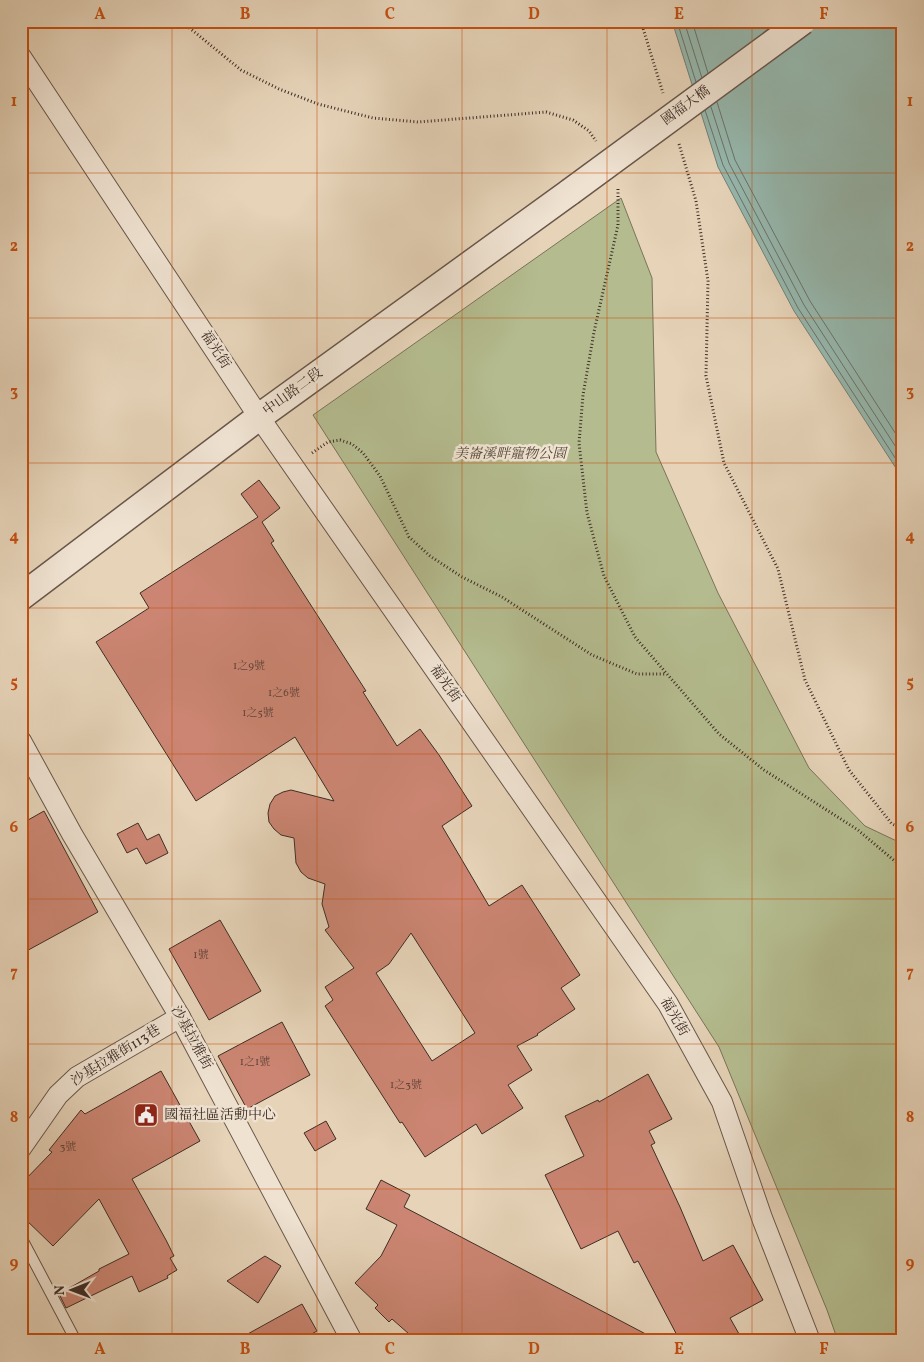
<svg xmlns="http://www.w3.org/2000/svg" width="924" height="1362" font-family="Vollkorn,'Noto Serif TC',serif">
	<rect width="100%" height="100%" fill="#e6d3b8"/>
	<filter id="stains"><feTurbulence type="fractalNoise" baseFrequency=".004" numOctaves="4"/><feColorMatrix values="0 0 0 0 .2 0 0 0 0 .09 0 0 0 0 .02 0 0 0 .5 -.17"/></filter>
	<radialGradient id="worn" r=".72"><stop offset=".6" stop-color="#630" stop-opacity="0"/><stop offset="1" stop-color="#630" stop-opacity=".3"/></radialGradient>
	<path fill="#b4bc8f" stroke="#79745a" d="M621 198 652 278 656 452 718 593 809 768 865 826 903 844V1341H838L827 1310 719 1047 313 415Z"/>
	<path fill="#96b8ae" stroke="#738078" d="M672 21H903V479L794 311 718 167Z"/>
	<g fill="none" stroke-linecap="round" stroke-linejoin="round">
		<g stroke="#6a726a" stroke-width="1">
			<path d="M677 21 696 82"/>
			<path d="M684 21 702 78"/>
			<path d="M692 21 708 73"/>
			<path d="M717 102 735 160 810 301 903 445"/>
			<path d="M711 107 729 163 804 305 903 458"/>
			<path d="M705 110 723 165 798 308 903 470"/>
		</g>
	</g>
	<g fill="#cb8572" stroke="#3e2d26" fill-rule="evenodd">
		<path d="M259 480 280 508 262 522 274 541 271 543 366 691 363 692 397 746 420 729 439 755 472 806 442 826 489 906 522 885 580 975 561 988 575 1009 537 1034 538 1035 517 1046 532 1070 508 1085 523 1108 482 1134 476 1124 425 1157 402 1122 400 1123 325 1006 333 1000 325 987 354 968 325 930 329 927 322 904 325 884 308 878 301 872 296 863 294 838 281 835 274 829 269 822 268 813 270 804 275 796 283 792 291 790 334 801 295 737 196 801 96 642 149 608 140 593 258 517 241 494ZM411 933 475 1033 432 1061 376 973 389 964Z"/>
		<path d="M44 811 98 912 21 954V824Z"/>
		<path d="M138 823 147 840 159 834 168 853 146 864 137 848 127 853 117 834Z"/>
		<path d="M220 920 261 991 209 1020 169 949Z"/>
		<path d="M282 1022 310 1075 247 1109 218 1056Z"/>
		<path d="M161 1071 200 1141 132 1179 166 1240 174 1256 170 1258 177 1270 167 1276 168 1278 139 1292 132 1276 66 1308 59 1294 99 1271V1269L129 1254 99 1199 53 1246 21 1215V1184L52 1152 49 1150 81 1110 85 1114Z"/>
		<path d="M648 1074 672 1119 649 1131 655 1143 651 1145 680 1207 703 1261 733 1245 763 1300 730 1318 743 1341H680L638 1261 634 1263 618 1231 581 1249 545 1175 584 1156 565 1116 598 1100 599 1102Z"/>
		<path d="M326 1121 336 1139 315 1151 304 1133Z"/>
		<path d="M381 1180 410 1195 404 1207 659 1341H417L392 1319 389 1322 375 1308 378 1305 355 1283 381 1256 397 1225 366 1209Z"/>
		<path d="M265 1256 281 1266 258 1303 227 1281Z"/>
		<path d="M302 1304 317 1331 299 1341H235Z"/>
	</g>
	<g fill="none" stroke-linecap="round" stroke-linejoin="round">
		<defs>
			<path id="service" d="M21 1237 76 1341"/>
			<g id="minor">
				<path d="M21 57 259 417 668 1004 722 1102 762 1218 810 1341"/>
				<path d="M21 741 72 834 180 1017 352 1341"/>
				<path d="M21 1148 58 1095 77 1077 180 1017"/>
			</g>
			<path id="tertiary" d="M21 597 259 417 570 192"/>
		</defs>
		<use href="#service" stroke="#68564a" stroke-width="12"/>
		<use href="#minor" stroke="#68564a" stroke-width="22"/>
		<use href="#tertiary" stroke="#68564a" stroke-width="29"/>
		<g stroke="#3e2d26" stroke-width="3" stroke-dasharray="1 2.5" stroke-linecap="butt">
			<path d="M181 21 241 70 279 89 318 104 373 118 418 122 546 112 573 120 589 131 596 141"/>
			<path d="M637 21 642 25 663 93"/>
			<path d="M679 144 696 201 708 281 706 376 724 463 778 569 805 680 849 770 892 824 903 829"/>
			<path d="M618 189V225L594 332 583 395 579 443 587 513 604 576 635 637 719 734 764 770 858 830 903 868"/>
			<path d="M312 453 328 442 340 440 352 444 363 453 380 476 409 537 430 556 462 577 502 597 592 655 637 674H666"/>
		</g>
		<use href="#service" stroke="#efe2d1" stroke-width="10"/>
		<use href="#minor" stroke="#efe2d1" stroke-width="20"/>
		<use href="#tertiary" stroke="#efe2d1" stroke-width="26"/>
		<defs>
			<path id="tertiary-bridge" d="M570 192 803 21"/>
		</defs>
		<use href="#tertiary-bridge" stroke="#68564a" stroke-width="29" stroke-linecap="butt"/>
		<use href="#tertiary-bridge" stroke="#efe2d1" stroke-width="26"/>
	</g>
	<path fill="none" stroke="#c65011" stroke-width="1" stroke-opacity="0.55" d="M172 21V1341M317 21V1341M462 21V1341M607 21V1341M752 21V1341M21 173H903M21 318H903M21 463H903M21 608H903M21 754H903M21 899H903M21 1044H903M21 1189H903"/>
	<defs>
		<symbol id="civic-square" viewBox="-11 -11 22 22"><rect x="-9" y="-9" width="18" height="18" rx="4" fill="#8f2418" stroke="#efe2d1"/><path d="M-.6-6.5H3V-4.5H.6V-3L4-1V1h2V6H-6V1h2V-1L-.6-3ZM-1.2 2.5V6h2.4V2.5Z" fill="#fff"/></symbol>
	</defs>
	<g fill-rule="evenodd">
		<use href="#civic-square" x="132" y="1101" width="28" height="28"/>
	</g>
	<g text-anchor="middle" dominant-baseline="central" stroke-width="5" stroke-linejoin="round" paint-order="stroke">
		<g font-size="11" fill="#614339">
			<text x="249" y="666">1之9號</text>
			<text x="284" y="693">1之6號</text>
			<text x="258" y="713">1之5號</text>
			<text x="201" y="955">1號</text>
			<text x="255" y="1062">1之1號</text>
			<text x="406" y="1085">1之3號</text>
			<text x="68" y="1147">3號</text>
		</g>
		<g font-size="14" fill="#3e2d26" stroke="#efe2d1">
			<text transform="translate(686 106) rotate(-36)">國福大橋</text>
			<text transform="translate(215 350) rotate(57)">福光街</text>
			<text transform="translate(293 392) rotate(-36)">中山路二段</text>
			<text transform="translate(445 684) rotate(55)">福光街</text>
			<text transform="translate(674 1017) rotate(60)">福光街</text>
			<text transform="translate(191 1038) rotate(61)">沙基拉雅街</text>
			<text transform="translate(116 1056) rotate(-32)">沙基拉雅街113巷</text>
		</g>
		<g font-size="14" font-style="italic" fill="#564a3b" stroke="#efe2d1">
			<text x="510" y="454">美崙溪畔寵物公園</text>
		</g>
		<g font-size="14" fill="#3e2d26" stroke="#efe2d1" text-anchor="start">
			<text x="164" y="1115">國福社區活動中心</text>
		</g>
	</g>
	<rect width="924" height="1362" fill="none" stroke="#e6d3b8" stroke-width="55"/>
	<g transform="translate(72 1290) rotate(269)" stroke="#efe2d1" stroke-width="4" paint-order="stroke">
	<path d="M0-4L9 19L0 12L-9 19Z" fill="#3e2d26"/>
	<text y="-8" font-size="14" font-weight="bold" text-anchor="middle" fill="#3e2d26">N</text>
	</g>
	<rect x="28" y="28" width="868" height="1306" fill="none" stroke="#c65011" stroke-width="2"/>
	<g font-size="16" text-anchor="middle" font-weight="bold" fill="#c65011">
		<text x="100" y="19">A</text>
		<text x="245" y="19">B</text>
		<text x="390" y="19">C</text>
		<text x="534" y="19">D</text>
		<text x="679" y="19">E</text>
		<text x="824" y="19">F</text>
		<text x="14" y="106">1</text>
		<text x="910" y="106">1</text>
		<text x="14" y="251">2</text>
		<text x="910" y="251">2</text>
		<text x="14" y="396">3</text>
		<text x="910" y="396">3</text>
		<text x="14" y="541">4</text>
		<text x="910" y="541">4</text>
		<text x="14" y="687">5</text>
		<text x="910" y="687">5</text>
		<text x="14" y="832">6</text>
		<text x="910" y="832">6</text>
		<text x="14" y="977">7</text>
		<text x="910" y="977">7</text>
		<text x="14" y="1122">8</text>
		<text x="910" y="1122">8</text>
		<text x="14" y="1268">9</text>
		<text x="910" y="1268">9</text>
		<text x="100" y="1354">A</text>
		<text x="245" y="1354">B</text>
		<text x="390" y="1354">C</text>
		<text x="534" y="1354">D</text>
		<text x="679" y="1354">E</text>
		<text x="824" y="1354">F</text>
	</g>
	<rect width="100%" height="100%" filter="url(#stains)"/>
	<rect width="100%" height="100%" fill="url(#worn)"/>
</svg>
